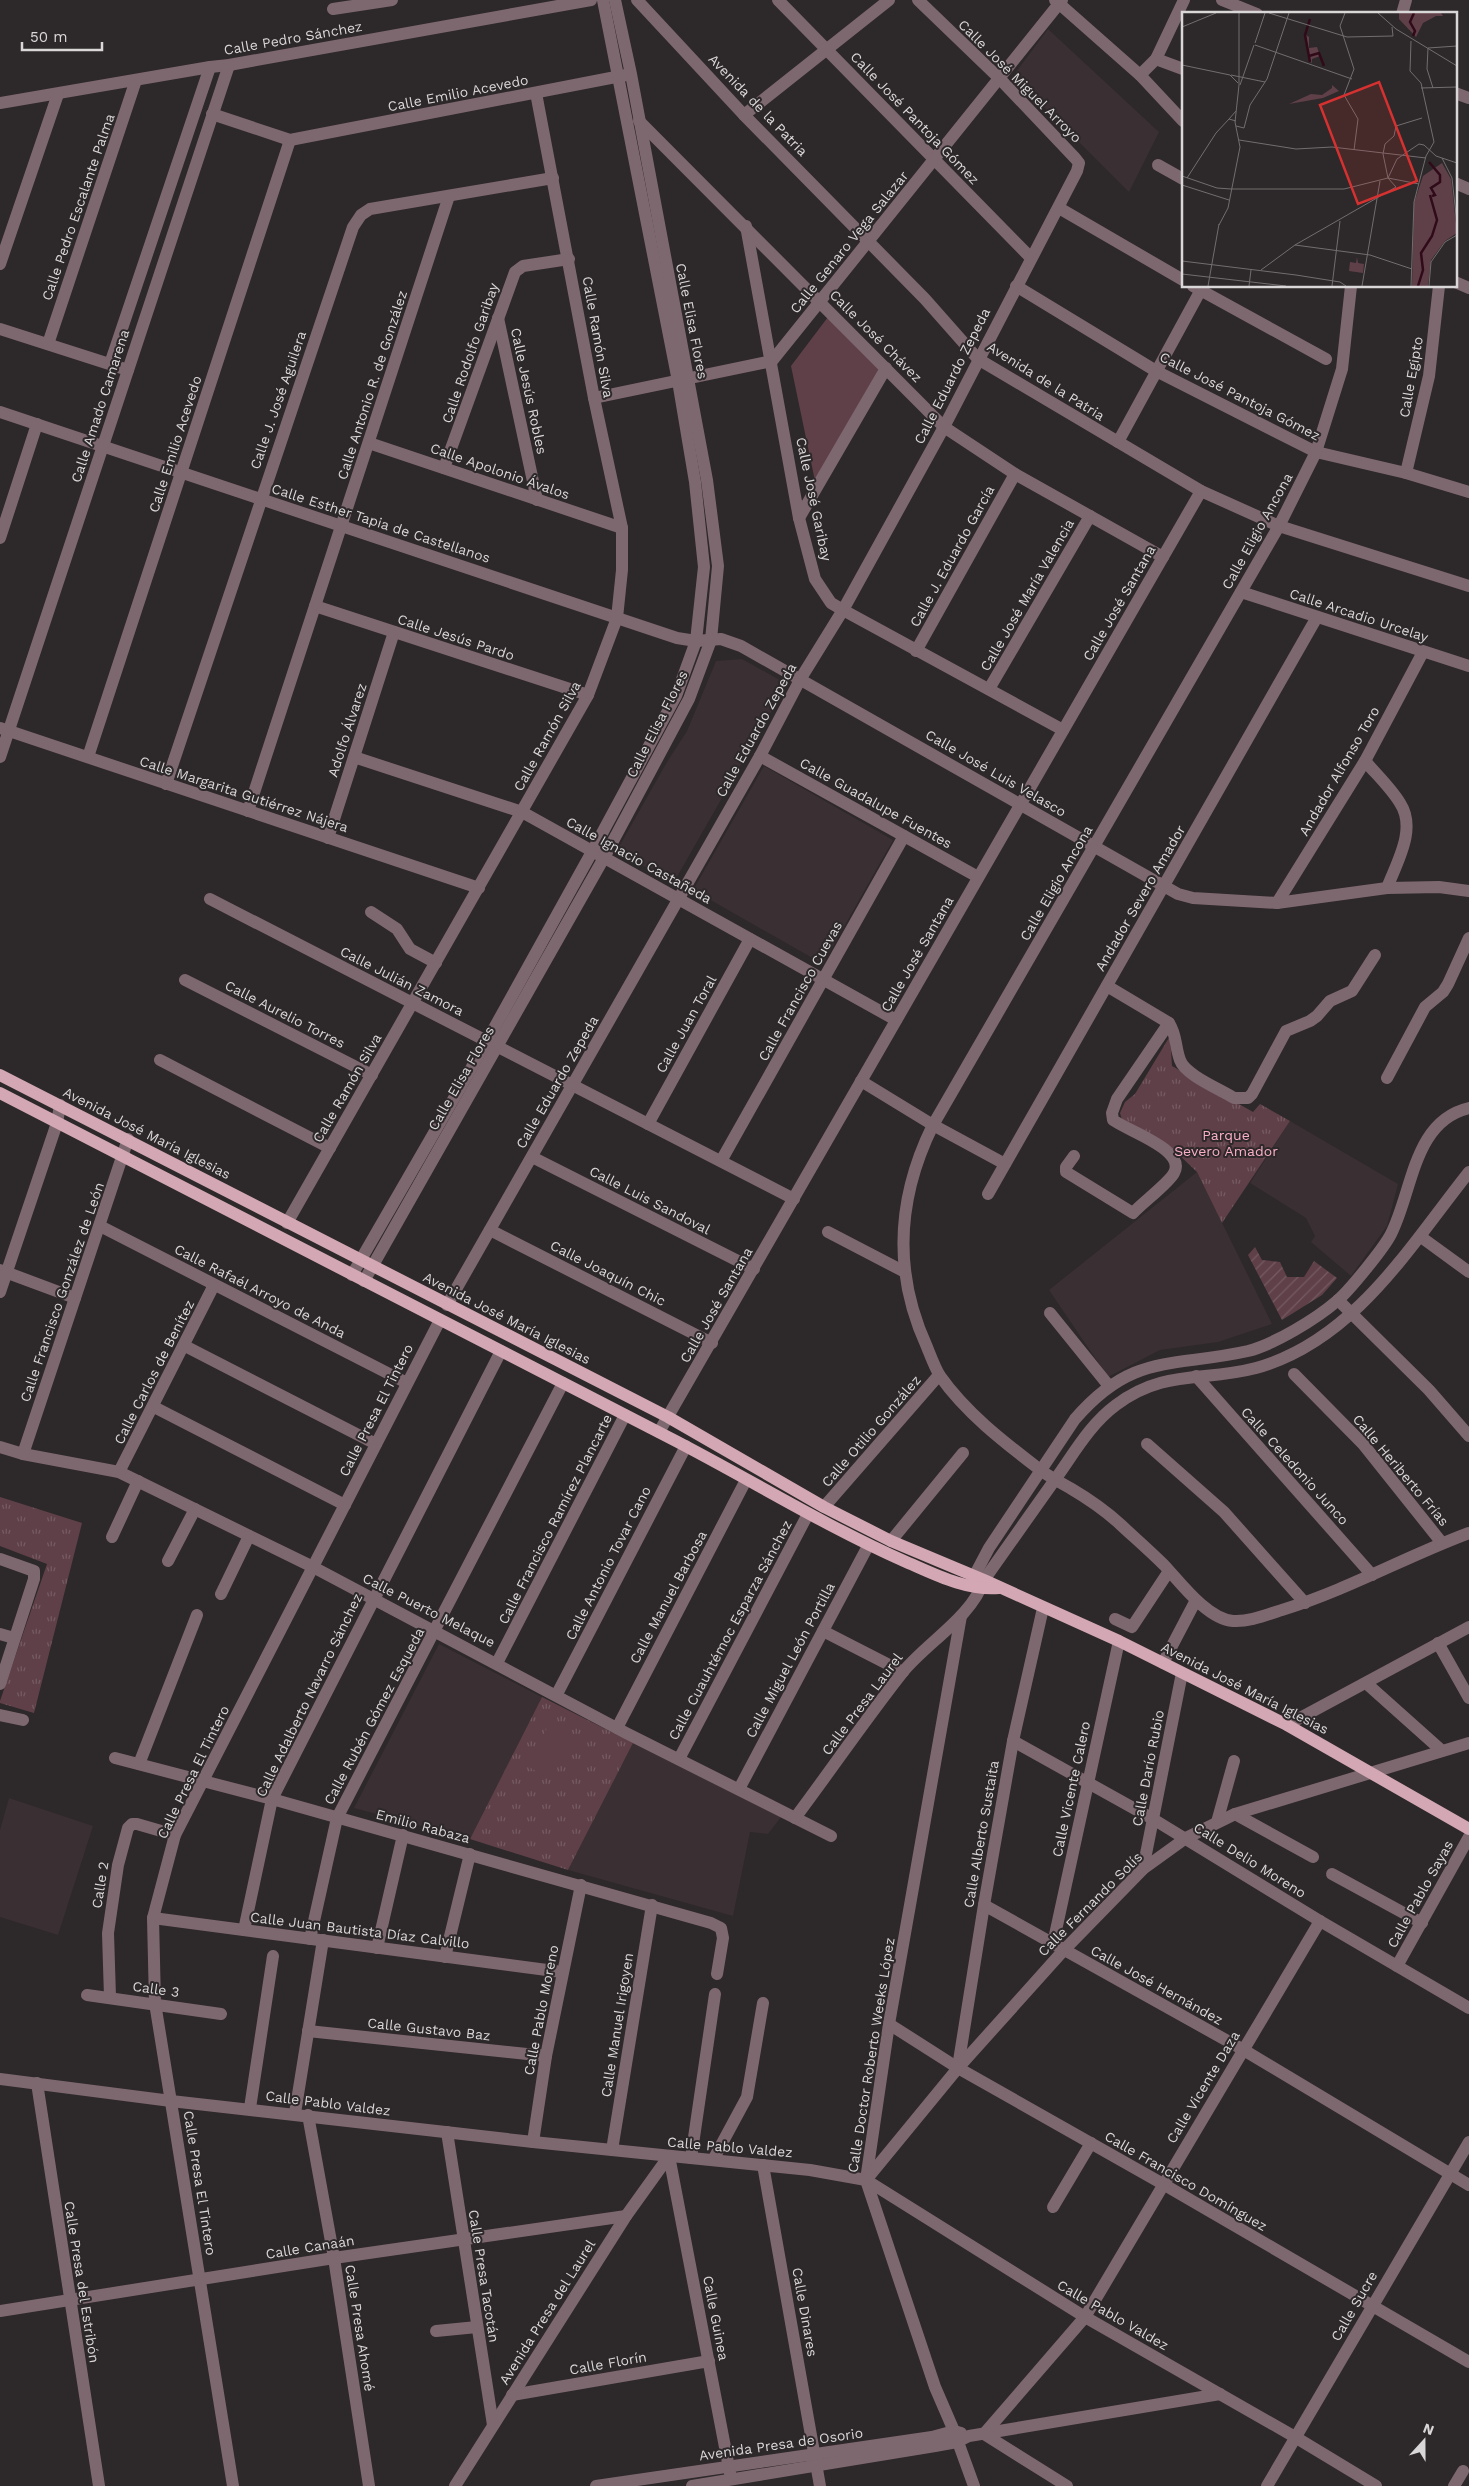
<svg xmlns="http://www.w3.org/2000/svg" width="1469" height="2486" font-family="'Work Sans',sans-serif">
	<defs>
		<pattern id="grass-tufts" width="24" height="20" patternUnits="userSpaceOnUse" patternTransform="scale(1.25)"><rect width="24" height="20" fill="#5f4049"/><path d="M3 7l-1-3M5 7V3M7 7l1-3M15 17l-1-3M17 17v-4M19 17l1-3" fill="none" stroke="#755b62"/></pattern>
		<pattern id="garden-furrows" width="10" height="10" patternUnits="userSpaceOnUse" patternTransform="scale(1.25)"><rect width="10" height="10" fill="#5f4049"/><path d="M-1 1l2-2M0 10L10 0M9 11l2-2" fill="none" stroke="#755b62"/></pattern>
	</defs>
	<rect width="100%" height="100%" fill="#2d2829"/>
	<g fill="#3a2f32">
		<path d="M1048 29 1159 132 1129 192 1013 76Z"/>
		<path d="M742 659 787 684 674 882 616 852 667 762 687 731 716 661Z"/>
		<path d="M764 766 893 840 823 964 693 890Z"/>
		<path d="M1290 1121 1398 1184 1387 1226 1351 1276 1311 1242 1315 1236 1306 1218 1250 1183Z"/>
		<path d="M1197 1172 1272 1324 1218 1342 1160 1350 1108 1377 1049 1290Z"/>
		<path d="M439 1644 542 1697 470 1839 354 1808Z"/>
		<path d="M633 1743 781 1817 768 1834 750 1832 733 1916 568 1870Z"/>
		<path d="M9 1798 93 1826 58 1935 0 1917V1830Z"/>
	</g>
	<g fill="url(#grass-tufts)">
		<path d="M1170 1036 1172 1066 1253 1112 1260 1104 1290 1121 1222 1223 1197 1172 1175 1151 1123 1123 1120 1113 1125 1102 1135 1094Z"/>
		<path d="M0 1497 82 1523 34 1713 0 1703V1701L47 1564 0 1546Z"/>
		<path d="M542 1697 633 1743 568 1870 470 1839Z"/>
	</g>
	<path fill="url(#garden-furrows)" d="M1255 1247 1262 1260 1280 1262 1287 1277H1304L1314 1261 1337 1278 1322 1295 1282 1320 1248 1255Z"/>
	<g fill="#5f4049">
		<path d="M828 317 879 368 815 481 791 366Z"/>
		<path d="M547 1728 571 1740 551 1779 527 1766Z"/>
	</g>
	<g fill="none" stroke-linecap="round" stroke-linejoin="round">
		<g stroke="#7e686f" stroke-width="12">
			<path d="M637 0 744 115 925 299 978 359 1201 491 1279 526 1469 586"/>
			<path d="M778 0 1031 258"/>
			<path d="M1055 0 1140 75 1183 121"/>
			<path d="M1222 0 1257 14"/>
			<path d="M333 9 392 0"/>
			<path d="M1402 14 1406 0"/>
			<path d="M1156 59 1183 69"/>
			<path d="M1140 75 1156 59 1184 0"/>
			<path d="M1455 93 1469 98"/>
			<path d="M0 103 210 67 229 65 591 0"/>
			<path d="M212 114 290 140 626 75"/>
			<path d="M744 115 889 0"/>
			<path d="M639 121 944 427 1015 474 1163 557"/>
			<path d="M1158 165 1183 179"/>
			<path d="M1455 183 1469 189"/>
			<path d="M1059 208 1183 280"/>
			<path d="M746 226 799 518 815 579 831 603 843 610 1063 730"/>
			<path d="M0 264 58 94"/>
			<path d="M1455 282 1469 288"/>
			<path d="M1016 286 1156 371 1316 452 1406 473 1469 492"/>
			<path d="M1193 286 1326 359"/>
			<path d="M1351 286 1342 369 1316 452 1279 526 933 1125C897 1198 893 1273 927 1347 931 1357 935 1368 940 1376 966 1413 1004 1442 1039 1469 1048 1476 1059 1482 1070 1488 1087 1498 1106 1511 1121 1525 1135 1538 1150 1551 1164 1565 1180 1582 1207 1619 1233 1621 1251 1622 1268 1614 1285 1609 1349 1589 1407 1556 1469 1533"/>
			<path d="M498 318 537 500"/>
			<path d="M0 329 128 370"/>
			<path d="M48 344 136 80"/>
			<path d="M110 364 210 67"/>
			<path d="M594 398 772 361 1062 0"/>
			<path d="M0 412 677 638 696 641 721 639 741 646 1178 894 1193 898 1277 903 1387 888 1439 887 1469 891"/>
			<path d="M1118 442 1203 286"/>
			<path d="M369 443 622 528"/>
			<path d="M444 468 515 272 523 266 569 259"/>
			<path d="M1406 473 1429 376 1439 286"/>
			<path d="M799 518 886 368"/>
			<path d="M0 538 37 424"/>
			<path d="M1241 592 1469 666"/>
			<path d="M315 606 588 695"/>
			<path d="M916 651 1015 474"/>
			<path d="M989 689 1090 516"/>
			<path d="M0 728 479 888"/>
			<path d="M760 756 978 877"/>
			<path d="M0 757 229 65"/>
			<path d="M88 757 290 140"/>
			<path d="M354 757 522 812 896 1020"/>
			<path d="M1365 761C1376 774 1391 788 1400 803 1417 829 1397 862 1387 888"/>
			<path d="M166 784 353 227 361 215 370 209 553 178"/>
			<path d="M248 811 449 196"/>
			<path d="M328 838 394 632"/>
			<path d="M210 899 794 1199"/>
			<path d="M1277 903 1365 761 1423 652"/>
			<path d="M371 912 397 929 410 949 436 963"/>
			<path d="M185 980 372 1075"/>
			<path d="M1107 986 1169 1023C1177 1035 1175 1047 1180 1060 1185 1075 1220 1089 1234 1098H1248L1252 1094 1286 1031 1310 1021 1317 1016 1330 1001 1352 991 1375 955"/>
			<path d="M160 1060 330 1148"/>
			<path d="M1387 1078 1425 1007 1443 992 1448 984 1469 938"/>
			<path d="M861 1081 933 1125 1005 1164"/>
			<path d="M648 1124 750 939"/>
			<path d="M1074 1156 1066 1167V1172L1133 1213C1142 1203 1169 1183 1174 1173 1187 1150 1128 1131 1113 1120L1112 1113 1117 1099 1169 1023"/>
			<path d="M532 1157 754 1269"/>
			<path d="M721 1161 904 836"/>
			<path d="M988 1194 1317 617"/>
			<path d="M287 1223 588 695 617 618 622 570V528L594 398 536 93"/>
			<path d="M100 1226 407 1383"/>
			<path d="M490 1230 712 1343"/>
			<path d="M828 1232 903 1271"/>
			<path d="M1421 1237 1469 1272"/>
			<path d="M0 1270 75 1298"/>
			<path d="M352 1275 487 1041 593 850 676 696 696 641 704 567 695 482 678 381 603 0"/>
			<path d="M364 1281 605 856 689 699 711 640 718 566 707 480 631 74 615 0"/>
			<path d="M0 1292 57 1123 60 1105"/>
			<path d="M1338 1300 1429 1390 1469 1436"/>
			<path d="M447 1305 760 756 801 678 843 610 944 427 1077 171 1079 163 1075 158 1000 79 918 0"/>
			<path d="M1050 1313 1109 1386"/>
			<path d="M185 1346 376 1444"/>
			<path d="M1294 1374 1363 1444 1442 1543"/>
			<path d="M1196 1376 1372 1575"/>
			<path d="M154 1407 345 1505"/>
			<path d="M659 1432 1201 491"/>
			<path d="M1147 1444 1224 1512 1305 1603"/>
			<path d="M0 1447 23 1454 119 1472 313 1567 626 1733 831 1836"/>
			<path d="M23 1454 128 1139"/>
			<path d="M119 1472 214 1285"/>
			<path d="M824 1507 939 1375"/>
			<path d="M112 1537 138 1481"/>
			<path d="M891 1541 963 1453"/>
			<path d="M0 1559 34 1571V1579L0 1684"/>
			<path d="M168 1561 195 1509"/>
			<path d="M970 1584 989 1548 1075 1419C1133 1352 1172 1368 1248 1351 1275 1344 1316 1319 1337 1301 1349 1291 1384 1248 1391 1234 1413 1191 1413 1121 1469 1108"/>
			<path d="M221 1594 249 1536"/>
			<path d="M961 1616 889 2024 866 2180 935 2387 954 2431 974 2486"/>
			<path d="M1115 1619 1132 1627 1169 1571"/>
			<path d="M823 1631 903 1672"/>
			<path d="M0 1634 14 1638"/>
			<path d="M1438 1643 1469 1698"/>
			<path d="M497 1663 625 1415"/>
			<path d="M1163 1663 1196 1600"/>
			<path d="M1366 1683 1441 1750"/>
			<path d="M557 1694 686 1446"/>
			<path d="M0 1715 23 1720"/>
			<path d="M1287 1725 1469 1627"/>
			<path d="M617 1728 746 1480"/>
			<path d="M1013 1741 1153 1819 1320 1921 1469 2008"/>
			<path d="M115 1758 272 1799 711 1923 721 1928 723 1938 717 1974"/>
			<path d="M679 1759 808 1514"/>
			<path d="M139 1764 197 1615"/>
			<path d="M739 1789 868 1546"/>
			<path d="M1235 1814 1313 1857"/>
			<path d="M795 1818C831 1770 865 1720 902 1673 926 1643 972 1617 984 1580 1007 1547 1031 1514 1054 1481 1073 1455 1089 1425 1116 1405 1164 1369 1203 1382 1256 1368 1354 1341 1410 1246 1469 1172"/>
			<path d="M1217 1822 1234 1761"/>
			<path d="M1143 1869 1182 1673"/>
			<path d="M1332 1874 1422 1923"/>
			<path d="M984 1905 1242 2049 1469 2185"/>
			<path d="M153 1918 562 1972"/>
			<path d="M244 1930 272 1799 501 1351"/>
			<path d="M310 1939 337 1818 563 1383"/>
			<path d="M1053 1944 1119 1641"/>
			<path d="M377 1948 403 1835"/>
			<path d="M445 1957 470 1854"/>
			<path d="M1397 1966 1469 1837"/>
			<path d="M87 1995 221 2014"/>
			<path d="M110 1997 108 1933 118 1865 128 1828 132 1824H137L175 1835"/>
			<path d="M889 2024 958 2068 1163 2184 1469 2362"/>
			<path d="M308 2031 546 2056"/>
			<path d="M958 2067 984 1905 1013 1741 1043 1608"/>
			<path d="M0 2079 171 2101 533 2142 810 2170 866 2180 1085 2317 1295 2437 1376 2486"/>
			<path d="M37 2083 99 2486"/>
			<path d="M250 2108 273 1956"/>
			<path d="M295 2113 323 1940"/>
			<path d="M308 2115 334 2258 369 2486"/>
			<path d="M447 2132 493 2425"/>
			<path d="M533 2142 546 2056 581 1885"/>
			<path d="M612 2150 652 1905"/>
			<path d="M669 2156 730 2473"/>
			<path d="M691 2158 715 1994"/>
			<path d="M713 2160 747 2097 763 2003"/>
			<path d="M763 2165 820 2486"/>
			<path d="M866 2180 958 2068 1063 1951 1143 1869 1186 1838 1235 1814 1469 1743"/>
			<path d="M1053 2207 1091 2143"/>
			<path d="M0 2311 334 2258 626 2216"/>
			<path d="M436 2331 477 2327"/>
			<path d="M512 2395 709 2361"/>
			<path d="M233 2486 155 2003 153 1918 175 1835 440 1320"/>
			<path d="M455 2486 626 2216 669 2156"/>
			<path d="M596 2486 932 2437 954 2431 961 2433"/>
			<path d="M692 2486 935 2446 957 2442 969 2436 1220 2394"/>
			<path d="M1067 2486 984 2434 1085 2317 1320 1921"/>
			<path d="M1267 2486 1469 2142"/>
			<path d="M1454 2486 1463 2471"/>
		</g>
		<g stroke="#d3a7b4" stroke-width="12">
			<path d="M0 1075 668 1417 824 1507 891 1541 984 1580 1119 1641 1287 1725 1469 1829"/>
			<path d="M0 1093C224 1206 447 1322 670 1438 748 1478 823 1525 904 1561 934 1574 966 1591 999 1588"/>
		</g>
	</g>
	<g text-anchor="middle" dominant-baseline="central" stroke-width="4" stroke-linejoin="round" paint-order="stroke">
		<g font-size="14" fill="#dad7d8" stroke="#2d2829">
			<text transform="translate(293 38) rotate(-10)">Calle Pedro Sánchez</text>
			<text transform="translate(1020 81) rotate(45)">Calle José Miguel Arroyo</text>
			<text transform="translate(458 93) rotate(-11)">Calle Emilio Acevedo</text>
			<text transform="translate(758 105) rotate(46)">Avenida de la Patria</text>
			<text transform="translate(915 118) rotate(46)">Calle José Pantoja Gómez</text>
			<text transform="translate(78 207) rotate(-71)">Calle Pedro Escalante Palma</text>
			<text transform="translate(849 242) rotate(-51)">Calle Genaro Vega Salazar</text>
			<text transform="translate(692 321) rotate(79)">Calle Elisa Flores</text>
			<text transform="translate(876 336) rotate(45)">Calle José Chávez</text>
			<text transform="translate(598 337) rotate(80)">Calle Ramón Silva</text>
			<text transform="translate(470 353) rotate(-71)">Calle Rodolfo Garibay</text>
			<text transform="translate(952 376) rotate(-63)">Calle Eduardo Zepeda</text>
			<text transform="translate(1411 377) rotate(-80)">Calle Egipto</text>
			<text transform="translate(1046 381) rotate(32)">Avenida de la Patria</text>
			<text transform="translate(372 385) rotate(-72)">Calle Antonio R. de González</text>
			<text transform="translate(529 391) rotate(78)">Calle Jesús Robles</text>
			<text transform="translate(1240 396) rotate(27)">Calle José Pantoja Gómez</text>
			<text transform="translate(278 400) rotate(-71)">Calle J. José Aguilera</text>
			<text transform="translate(100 406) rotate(-72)">Calle Amado Camarena</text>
			<text transform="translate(175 444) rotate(-72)">Calle Emilio Acevedo</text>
			<text transform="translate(500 471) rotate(19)">Calle Apolonio Ávalos</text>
			<text transform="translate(814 499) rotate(78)">Calle José Garibay</text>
			<text transform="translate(381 523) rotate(18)">Calle Esther Tapia de Castellanos</text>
			<text transform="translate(1257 531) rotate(-61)">Calle Eligio Ancona</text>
			<text transform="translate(952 556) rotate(-61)">Calle J. Eduardo García</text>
			<text transform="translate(1027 595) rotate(-60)">Calle José María Valencia</text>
			<text transform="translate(1119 603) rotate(-60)">Calle José Santana</text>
			<text transform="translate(1359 615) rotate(18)">Calle Arcadio Urcelay</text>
			<text transform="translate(456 637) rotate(18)">Calle Jesús Pardo</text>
			<text transform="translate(657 724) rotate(-63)">Calle Elisa Flores</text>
			<text transform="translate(347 730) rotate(-72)">Adolfo Álvarez</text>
			<text transform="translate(756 730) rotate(-61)">Calle Eduardo Zepeda</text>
			<text transform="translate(547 736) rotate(-61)">Calle Ramón Silva</text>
			<text transform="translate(1339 771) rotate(-60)">Andador Alfonso Toro</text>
			<text transform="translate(996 773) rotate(30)">Calle José Luis Velasco</text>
			<text transform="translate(244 794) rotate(18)">Calle Margarita Gutiérrez Nájera</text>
			<text transform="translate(876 803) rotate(29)">Calle Guadalupe Fuentes</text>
			<text transform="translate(639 860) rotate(29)">Calle Ignacio Castañeda</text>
			<text transform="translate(1056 883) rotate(-60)">Calle Eligio Ancona</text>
			<text transform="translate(1140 898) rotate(-60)">Andador Severo Amador</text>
			<text transform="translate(917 954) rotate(-60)">Calle José Santana</text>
			<text transform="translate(402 981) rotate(27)">Calle Julián Zamora</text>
			<text transform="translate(800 991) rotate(-61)">Calle Francisco Cuevas</text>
			<text transform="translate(285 1014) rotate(27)">Calle Aurelio Torres</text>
			<text transform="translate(686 1024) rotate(-61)">Calle Juan Toral</text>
			<text transform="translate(461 1078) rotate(-60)">Calle Elisa Flores</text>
			<text transform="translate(557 1082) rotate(-60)">Calle Eduardo Zepeda</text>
			<text transform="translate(347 1088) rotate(-60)">Calle Ramón Silva</text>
			<text transform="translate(147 1133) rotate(27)">Avenida José María Iglesias</text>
			<text transform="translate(650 1200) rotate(27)">Calle Luis Sandoval</text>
			<text transform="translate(608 1273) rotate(27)">Calle Joaquín Chic</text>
			<text transform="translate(260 1291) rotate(27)">Calle Rafaél Arroyo de Anda</text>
			<text transform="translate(62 1292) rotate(-71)">Calle Francisco González de León</text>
			<text transform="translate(716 1305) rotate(-60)">Calle José Santana</text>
			<text transform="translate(507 1318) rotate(27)">Avenida José María Iglesias</text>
			<text transform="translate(154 1372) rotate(-63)">Calle Carlos de Benítez</text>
			<text transform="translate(376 1410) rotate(-63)">Calle Presa El Tintero</text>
			<text transform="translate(871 1431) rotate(-49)">Calle Otilio González</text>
			<text transform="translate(1295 1466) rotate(48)">Calle Celedonio Junco</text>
			<text transform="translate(1401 1470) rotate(50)">Calle Heriberto Frías</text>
			<text transform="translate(555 1519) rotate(-63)">Calle Francisco Ramírez Plancarte</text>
			<text transform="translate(608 1563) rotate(-63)">Calle Antonio Tovar Cano</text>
			<text transform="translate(668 1597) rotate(-62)">Calle Manuel Barbosa</text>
			<text transform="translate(429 1610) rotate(27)">Calle Puerto Melaque</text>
			<text transform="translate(730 1630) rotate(-62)">Calle Cuauhtémoc Esparza Sánchez</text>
			<text transform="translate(790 1660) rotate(-62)">Calle Miguel León Portilla</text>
			<text transform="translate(1245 1688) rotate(27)">Avenida José María Iglesias</text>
			<text transform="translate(309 1695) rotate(-64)">Calle Adalberto Navarro Sánchez</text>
			<text transform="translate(862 1704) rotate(-53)">Calle Presa Laurel</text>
			<text transform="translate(374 1716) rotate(-62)">Calle Rubén Gómez Esqueda</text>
			<text transform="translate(1148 1768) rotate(-79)">Calle Darío Rubio</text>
			<text transform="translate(193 1772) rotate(-64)">Calle Presa El Tintero</text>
			<text transform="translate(1071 1789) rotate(-78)">Calle Vicente Calero</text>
			<text transform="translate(423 1826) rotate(15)">Emilio Rabaza</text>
			<text transform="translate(981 1834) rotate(-80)">Calle Alberto Sustaita</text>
			<text transform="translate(1250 1860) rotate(32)">Calle Delio Moreno</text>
			<text transform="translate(100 1885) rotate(-81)">Calle 2</text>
			<text transform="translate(1420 1894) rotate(-61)">Calle Pablo Sayas</text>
			<text transform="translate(1090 1904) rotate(-45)">Calle Fernando Solís</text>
			<text transform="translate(360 1930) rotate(7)">Calle Juan Bautista Díaz Calvillo</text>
			<text transform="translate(1157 1985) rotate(29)">Calle José Hernández</text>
			<text transform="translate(156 1989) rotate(8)">Calle 3</text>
			<text transform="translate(541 2010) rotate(-79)">Calle Pablo Moreno</text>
			<text transform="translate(617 2025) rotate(-81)">Calle Manuel Irigoyen</text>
			<text transform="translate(429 2029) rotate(6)">Calle Gustavo Baz</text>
			<text transform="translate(871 2055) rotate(-81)">Calle Doctor Roberto Weeks López</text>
			<text transform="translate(1203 2087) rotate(-59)">Calle Vicente Daza</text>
			<text transform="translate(328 2103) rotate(7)">Calle Pablo Valdez</text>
			<text transform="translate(730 2147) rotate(5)">Calle Pablo Valdez</text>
			<text transform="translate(1186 2181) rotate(30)">Calle Francisco Domínguez</text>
			<text transform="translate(200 2183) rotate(81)">Calle Presa El Tintero</text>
			<text transform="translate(310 2247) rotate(-9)">Calle Canaán</text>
			<text transform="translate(484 2276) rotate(81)">Calle Presa Tacotán</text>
			<text transform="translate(82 2282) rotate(81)">Calle Presa del Estribón</text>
			<text transform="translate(1354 2306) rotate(-60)">Calle Sucre</text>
			<text transform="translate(547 2312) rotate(-58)">Avenida Presa del Laurel</text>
			<text transform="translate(805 2312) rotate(80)">Calle Dinares</text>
			<text transform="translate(1113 2315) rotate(30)">Calle Pablo Valdez</text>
			<text transform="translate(716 2318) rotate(79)">Calle Guinea</text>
			<text transform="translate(360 2328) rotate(81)">Calle Presa Ahomé</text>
			<text transform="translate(608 2363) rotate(-10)">Calle Florín</text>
			<text transform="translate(781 2444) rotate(-8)">Avenida Presa de Osorio</text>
		</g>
		<g font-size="14" fill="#fbafc7" stroke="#2d2829">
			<text x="1226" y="1135">Parque<tspan x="1226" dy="16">Severo Amador</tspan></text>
		</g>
	</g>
	<g transform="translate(1182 12)">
		<rect width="275" height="275" fill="#2d2829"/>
		<path d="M124 23 127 25V36L135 35 138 44 130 47V51L128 50ZM150 73 157 79 141 86 107 92 129 82 140 83 150 76ZM260 151 269 167 275 221 263 229 249 248 246 274H230L232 191 241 164ZM175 245 176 251 182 252 181 261 167 259 168 250 174 251Z" fill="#5f4049"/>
		<path d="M217 1H259L261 4H254L241 11 234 25 217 7Z" fill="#5f4049"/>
		<path fill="none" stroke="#300a19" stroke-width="2.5" d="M128 7 123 23 128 50M231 24 233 19 228 10 232 1M127 44 137 41 142 54M247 150 258 163V170L249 176 253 183 250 184M236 274 241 258 239 241 250 224 255 208 248 183"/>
		<path fill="none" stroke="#726e6f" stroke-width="1" d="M87 1 165 25 211 24 210 15M163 1 158 14 172 57 162 83 176 107 172 138M196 1 214 17 275 54M0 15 34 1M229 29 228 59 239 71 252 130 244 144 232 190 229 274M73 31 83 1M73 33 170 67M0 53 48 63 56 71M49 63 83 70M58 73 72 33M239 76 275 75M251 76 245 57 246 36 275 34M54 109 47 107 54 99M54 114 62 116 68 93 85 67 107 1M57 128 114 137 150 135 244 146M260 146 270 166 275 212M0 164 35 176 49 177H162L206 166 237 172M5 166 34 121 47 107M206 166 215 147 237 132 242 133 254 144 275 151M0 173 47 188M214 175 206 166 201 142 203 132 212 124 214 114 240 106M37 213 46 196 58 135 53 110 57 73V1M113 233 188 243 230 257M0 249 114 263 158 270 164 274M79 258 113 233 214 175M0 262 104 274M26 274 37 212M67 274 69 258M150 274 158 209M180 274 198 169M247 274 249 250 263 230 275 223"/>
		<path fill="#d63131" fill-opacity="0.15" stroke="#d63131" stroke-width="2.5" d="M197 70 235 169 176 192 138 93Z"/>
		<rect width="275" height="275" fill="none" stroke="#dad7d8" stroke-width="2.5"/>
	</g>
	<g transform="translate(1424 2441) rotate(21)" stroke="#2d2829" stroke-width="4" paint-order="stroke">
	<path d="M0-4L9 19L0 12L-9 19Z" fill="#dad7d8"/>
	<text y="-8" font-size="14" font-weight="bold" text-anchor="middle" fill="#dad7d8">N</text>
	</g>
	<path d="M22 42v8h80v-8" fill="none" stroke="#dad7d8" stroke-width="2.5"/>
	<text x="30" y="42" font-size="15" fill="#dad7d8" stroke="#2d2829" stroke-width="4" paint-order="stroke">50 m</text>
</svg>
